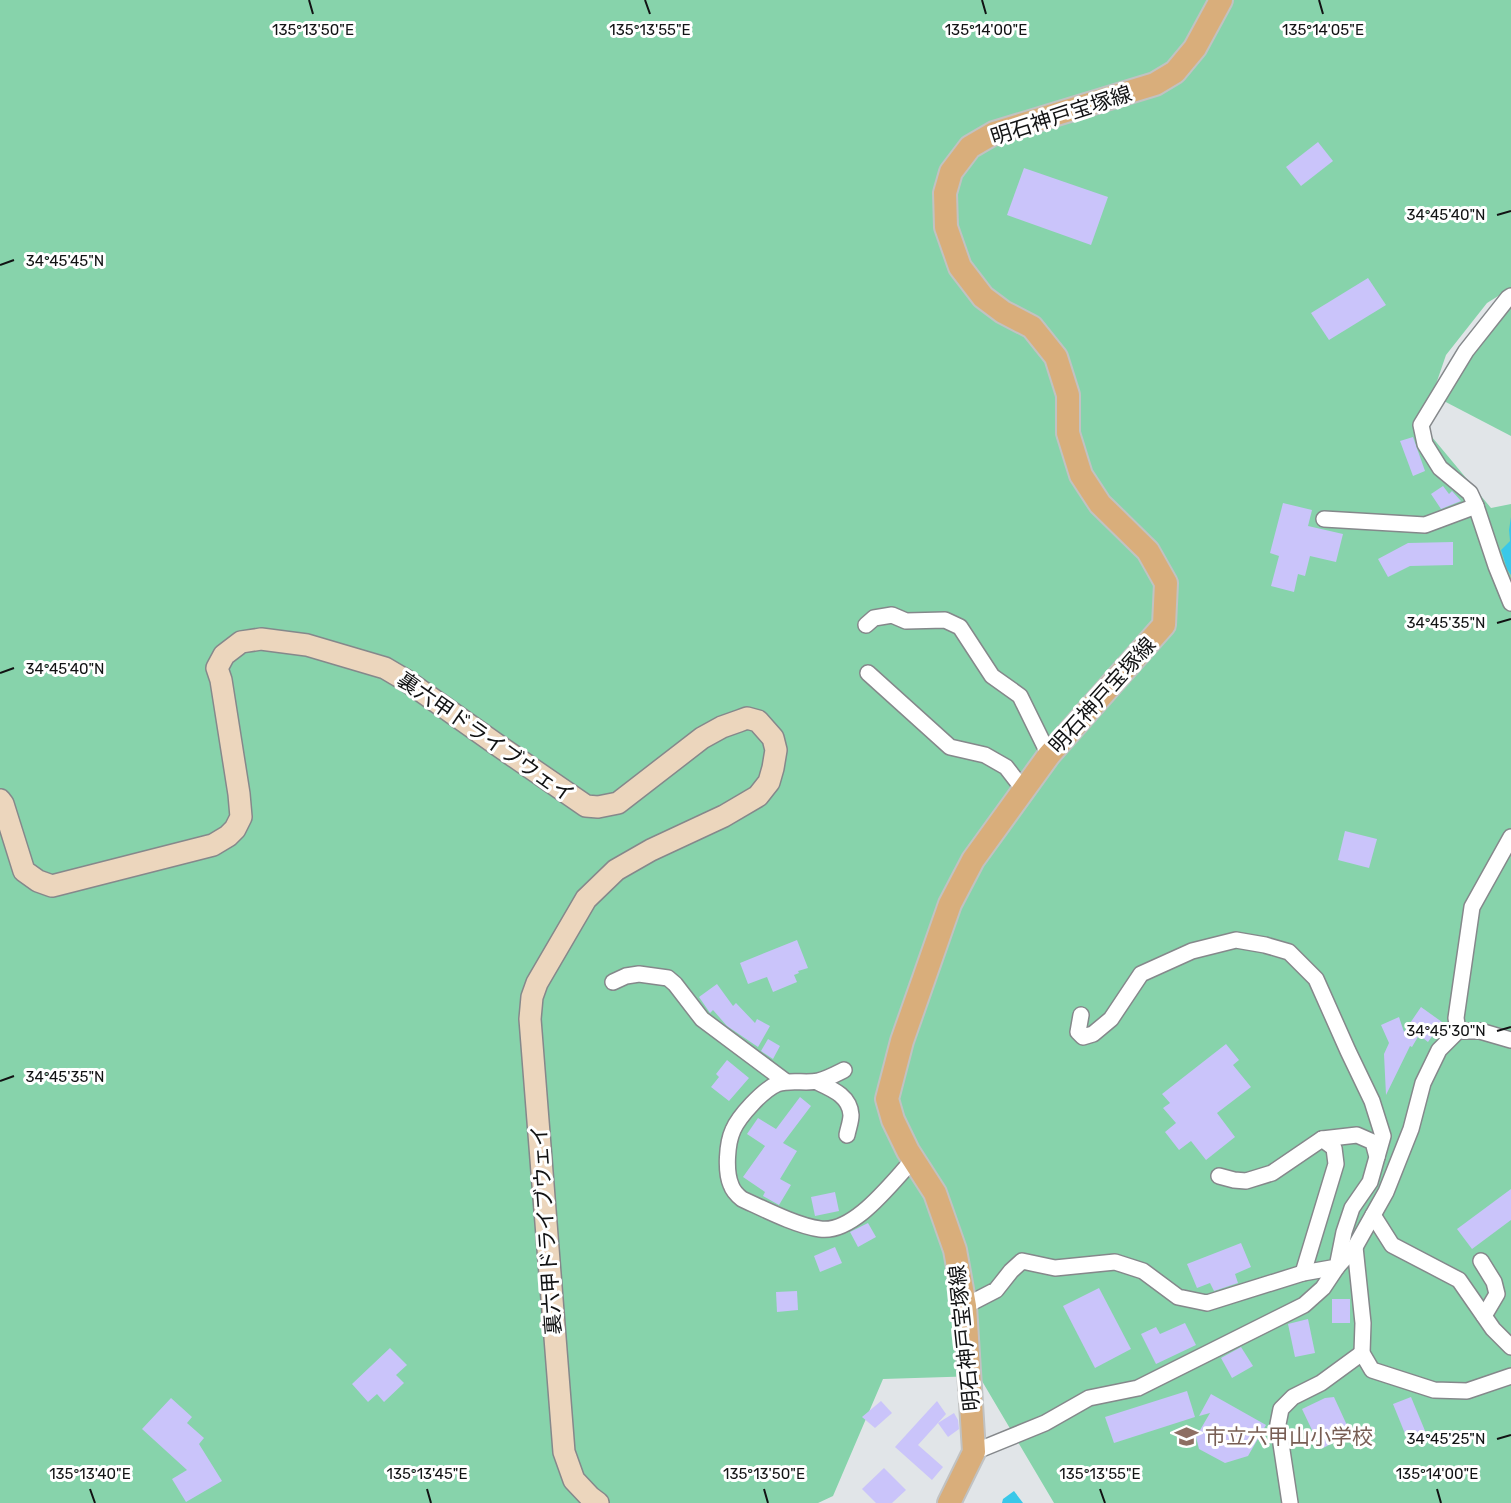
<svg xmlns="http://www.w3.org/2000/svg" width="1511" height="1503" font-family="Rubik,'Noto Sans JP',sans-serif">
	<rect width="100%" height="100%" fill="#e1e5e8"/>
	<g fill="#87d3ab">
		<path d="M0 0H1511V288L1487 303 1446 355 1422 425 1491 508 1511 504V1503H1054L979 1376 883 1379 833 1496 818 1503H0Z"/>
		<path d="M1511 308V436L1440 399 1473 354Z"/>
	</g>
	<g fill="#39c8e9">
		<path d="M1511 517V575L1507 569 1501 550 1510 541 1509 530Z"/>
		<path d="M1014 1491 1023 1503H1002L1003 1499Z"/>
	</g>
	<g fill="#cac4fa">
		<path d="M1318 142 1333 161 1301 186 1286 167Z"/>
		<path d="M1024 168 1108 197 1091 245 1007 215Z"/>
		<path d="M1368 278 1386 305 1329 340 1311 313Z"/>
		<path d="M1413 437 1425 471 1413 476 1400 441Z"/>
		<path d="M1443 486 1449 494 1452 491 1461 501 1441 509 1431 494Z"/>
		<path d="M1283 503 1312 510 1308 526 1343 534 1336 562 1310 556 1305 576 1298 574 1294 592 1271 586 1279 556 1270 553Z"/>
		<path d="M1453 542V565L1410 566 1388 577 1378 559 1408 543Z"/>
		<path d="M1345 831 1377 839 1369 868 1338 860Z"/>
		<path d="M797 940 808 968 798 971 799 973 794 975 797 982 773 992 767 977 748 984 740 963Z"/>
		<path d="M717 984 733 1006 736 1003 755 1023 757 1019 770 1026 758 1047 727 1026 713 1010 710 1013 699 997Z"/>
		<path d="M1421 1007 1442 1022 1428 1042 1419 1035 1412 1047 1410 1046 1386 1095 1384 1054 1389 1043 1381 1025 1399 1017 1404 1032Z"/>
		<path d="M768 1039 780 1046 773 1059 761 1051Z"/>
		<path d="M1226 1044 1239 1060 1233 1065 1251 1087 1217 1113 1235 1137 1206 1160 1191 1141 1179 1150 1165 1132 1176 1123 1163 1108 1170 1103 1162 1094Z"/>
		<path d="M727 1060 749 1078 729 1101 711 1087 719 1077 716 1074Z"/>
		<path d="M800 1097 811 1106 783 1143 797 1151 780 1179 791 1185 779 1205 763 1196 765 1192 743 1177 765 1146 747 1134 758 1118 776 1129Z"/>
		<path d="M1511 1189V1220L1472 1249 1457 1229Z"/>
		<path d="M835 1192 839 1211 815 1216 811 1197Z"/>
		<path d="M868 1223 876 1237 858 1247 850 1232Z"/>
		<path d="M1241 1243 1251 1267 1235 1274 1238 1283 1214 1291 1210 1283 1197 1288 1187 1264Z"/>
		<path d="M835 1247 842 1263 820 1272 814 1256Z"/>
		<path d="M1099 1288 1131 1349 1095 1368 1063 1306Z"/>
		<path d="M797 1291 798 1310 777 1312 776 1292Z"/>
		<rect x="1332" y="1299" width="18" height="24"/>
		<path d="M1308 1319 1315 1353 1295 1357 1288 1324Z"/>
		<path d="M1185 1323 1196 1345 1156 1364 1141 1334 1156 1327 1160 1334Z"/>
		<path d="M1241 1347 1253 1366 1232 1378 1221 1358Z"/>
		<path d="M390 1348 407 1365 396 1375 404 1383 384 1402 377 1394 368 1402 352 1384Z"/>
		<path d="M1187 1391 1195 1417 1114 1443 1105 1417Z"/>
		<path d="M1211 1394 1266 1425 1248 1456 1225 1463 1199 1449 1196 1437 1210 1413 1199 1416Z"/>
		<path d="M1334 1397 1351 1434 1321 1449 1302 1409 1325 1398Z"/>
		<path d="M1411 1397 1428 1438 1410 1446 1393 1404Z"/>
		<path d="M171 1398 192 1417 187 1423 204 1438 199 1444 222 1481 186 1502 172 1479 187 1470 142 1429Z"/>
		<path d="M881 1401 892 1413 875 1428 862 1417Z"/>
		<path d="M937 1401 946 1414 918 1445 943 1467 932 1480 895 1447Z"/>
		<path d="M954 1413 958 1420 959 1429 948 1437 938 1423Z"/>
		<path d="M884 1468 906 1490 892 1503H876L862 1489Z"/>
	</g>
	<g fill="none" stroke-linecap="round" stroke-linejoin="round">
		<defs>
			<g id="street">
				<path d="M1511 296 1508 298 1466 351 1421 425 1425 444 1440 468 1470 493 1476 506 1496 566 1511 603"/>
				<path d="M1324 519 1425 525 1476 506"/>
				<path d="M866 625 874 618 892 615 906 621 945 620 960 627 992 676 1020 696 1049 755"/>
				<path d="M868 673 950 747 985 755 1006 767 1023 789"/>
				<path d="M613 982 626 976 639 974 668 978 675 984 702 1019 785 1081"/>
				<path d="M1081 1015 1078 1032 1083 1037 1093 1034 1111 1019 1141 974 1192 951 1236 940 1265 945 1289 952 1316 979 1348 1051 1372 1101 1383 1136 1377 1157"/>
				<path d="M1458 1031 1456 1018 1472 907 1511 837"/>
				<path d="M844 1070C836 1074 827 1079 818 1081 805 1084 791 1079 777 1084 763 1090 739 1116 733 1130 727 1143 725 1171 731 1185 733 1191 737 1195 742 1199 764 1209 797 1226 820 1229 854 1234 892 1182 913 1160"/>
				<path d="M817 1082C832 1089 850 1096 851 1115 851 1122 848 1129 847 1135"/>
				<path d="M1373 1215 1392 1245 1459 1280 1493 1329 1511 1347"/>
				<path d="M1355 1247 1363 1323 1362 1353 1372 1370 1434 1390 1467 1391 1511 1376"/>
				<path d="M1481 1261 1494 1282 1497 1294 1484 1316"/>
				<path d="M1303 1273 1336 1164 1334 1148 1322 1139"/>
				<path d="M965 1306 996 1290 1011 1271 1022 1261 1055 1268 1115 1262 1143 1271 1178 1297 1207 1303 1303 1273 1337 1267 1344 1232 1352 1208 1370 1182 1377 1157 1373 1142 1357 1135 1322 1139 1272 1173 1246 1181 1234 1180 1219 1176"/>
				<path d="M974 1452 1045 1423 1089 1398 1138 1388 1304 1305 1323 1288 1337 1267 1355 1247 1386 1192 1411 1129 1423 1083 1439 1050 1458 1031H1480L1511 1040"/>
				<path d="M1290 1503 1278 1424 1281 1409 1293 1397 1321 1383 1362 1353"/>
			</g>
			<path id="secondary" d="M0 800 3 804 24 871 38 881 52 886 213 845 228 836 235 829 241 817 239 794 221 680 217 668 224 655 241 642 261 639 307 645 385 668 407 681 496 744 586 806 598 807 618 803 702 738 722 727 739 721 747 718 758 721 773 738 776 750 773 768 769 782 758 796 724 816 651 850 616 870 586 899 537 983 532 997 530 1019 564 1452 574 1480 590 1497 598 1503"/>
			<path id="primary" d="M949 1503 974 1452 965 1306 955 1250 935 1193 908 1151 893 1120 887 1099 902 1041 950 904 973 860 1049 755 1164 625 1166 583 1148 551 1100 504 1081 475 1068 433V395L1056 357 1032 327 1003 312 983 297 960 267 946 227 945 193 951 172 970 147 994 133 1155 84 1175 72 1195 48 1221 0"/>
		</defs>
		<use href="#street" stroke="#85888b" stroke-width="18"/>
		<use href="#secondary" stroke="#85888b" stroke-width="24"/>
		<use href="#primary" stroke="#c1c2c2" stroke-width="26"/>
		<use href="#street" stroke="#fff" stroke-width="15"/>
		<use href="#secondary" stroke="#ecd6bd" stroke-width="21"/>
		<use href="#primary" stroke="#d9ae7b" stroke-width="22"/>
	</g>
	<path fill="none" stroke="#121314" stroke-width="2" d="M309 0 313 14M645 0 650 14M982 0 986 14M1319 0 1323 14M1497 215 1511 211M0 265 14 260M1497 623 1511 619M0 673 14 668M1497 1031 1511 1027M0 1081 14 1076M1497 1439 1511 1435M90 1489 95 1503M427 1489 431 1503M764 1489 768 1503M1100 1489 1105 1503M1437 1489 1441 1503"/>
	<defs>
		<symbol id="school-bare" viewBox="-9 -9 18 18"><path d="M0-5L7-2L0 1L-7-2ZM-4 1L0 2.5L4 1V4Q0 6-4 4Z" fill="#8d6e63" stroke="#fff" stroke-width="2.5" paint-order="stroke"/></symbol>
	</defs>
	<g fill-rule="evenodd">
		<use href="#school-bare" x="1170" y="1420" width="33" height="33"/>
	</g>
	<g text-anchor="middle" dominant-baseline="central" stroke-width="6" stroke-linejoin="round" paint-order="stroke">
		<g font-size="21" fill="#121314" stroke="#fff">
			<text transform="translate(1061 115) rotate(-18)">明石神戸宝塚線</text>
			<text transform="translate(1102 695) rotate(-48)">明石神戸宝塚線</text>
			<text transform="translate(486 737) rotate(35)">裏六甲ドライブウェイ</text>
			<text transform="translate(546 1230) rotate(-94)">裏六甲ドライブウェイ</text>
			<text transform="translate(964 1338) rotate(-96)">明石神戸宝塚線</text>
		</g>
		<g font-size="21" fill="#785e54" stroke="#fff" text-anchor="start">
			<text x="1205" y="1436">市立六甲山小学校</text>
		</g>
	</g>
	<g font-size="15" text-anchor="middle" fill="#121314" stroke="#fff" stroke-width="6" stroke-linejoin="round" paint-order="stroke">
		<text x="313" y="35">135°13'50"E</text>
		<text x="650" y="35">135°13'55"E</text>
		<text x="986" y="35">135°14'00"E</text>
		<text x="1323" y="35">135°14'05"E</text>
		<text x="1446" y="220">34°45'40"N</text>
		<text x="65" y="266">34°45'45"N</text>
		<text x="1446" y="628">34°45'35"N</text>
		<text x="65" y="674">34°45'40"N</text>
		<text x="1446" y="1036">34°45'30"N</text>
		<text x="65" y="1082">34°45'35"N</text>
		<text x="1446" y="1444">34°45'25"N</text>
		<text x="90" y="1479">135°13'40"E</text>
		<text x="427" y="1479">135°13'45"E</text>
		<text x="764" y="1479">135°13'50"E</text>
		<text x="1100" y="1479">135°13'55"E</text>
		<text x="1437" y="1479">135°14'00"E</text>
	</g>
</svg>
